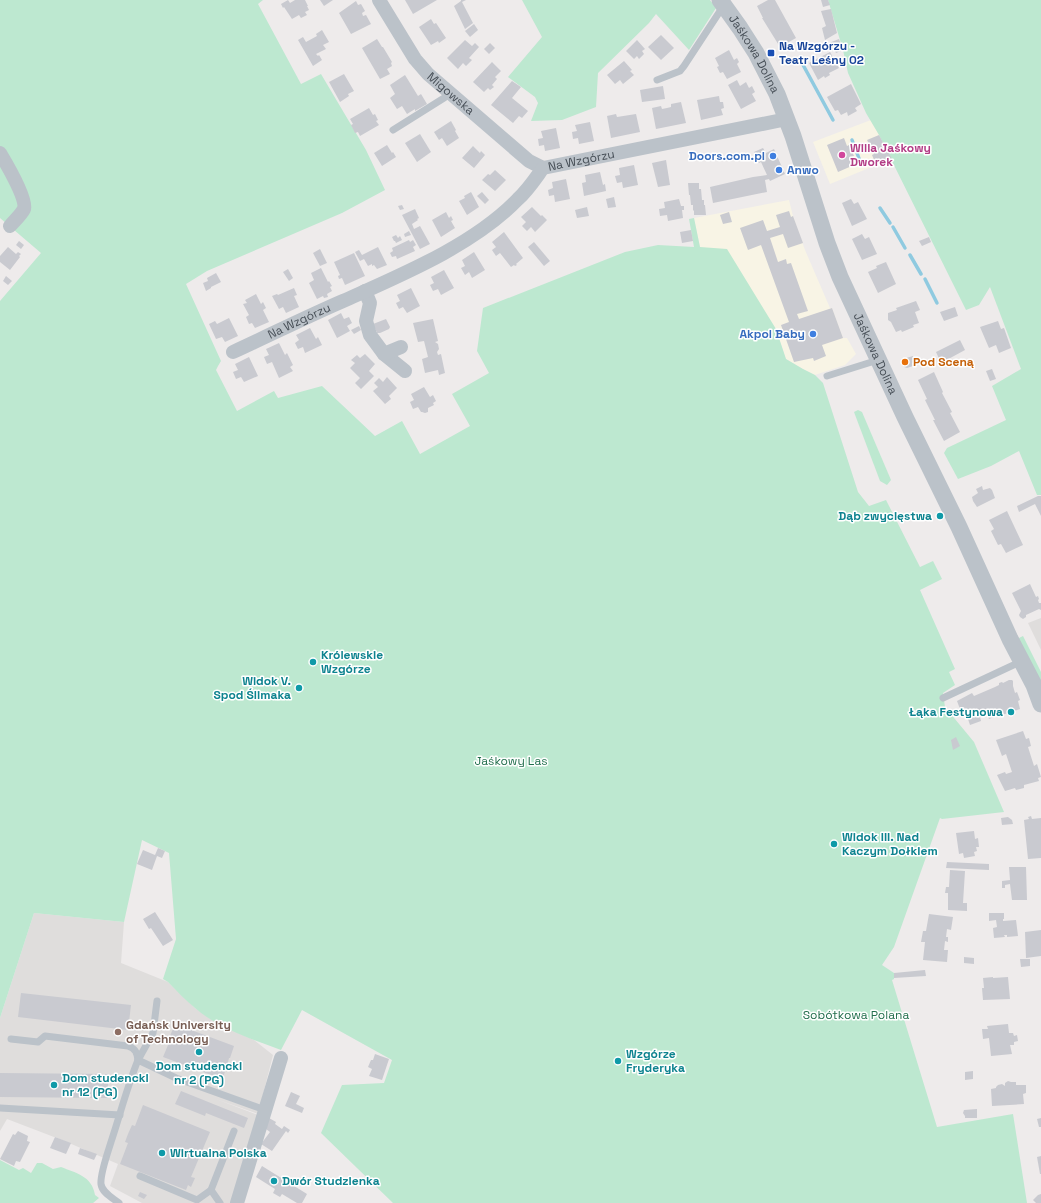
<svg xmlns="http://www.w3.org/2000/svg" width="1041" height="1203" font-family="'Space Grotesk',sans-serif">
	<rect width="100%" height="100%" fill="#eeebeb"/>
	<g fill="#f8f4e5">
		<path d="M871 120 892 159 880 165 874 167V166L830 184 813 142Z"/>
		<path d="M789 200 793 216 805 250 830 308H832L843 338H847L856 354 845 365 815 375 803 369 786 359 776 329 700 247 694 218Z"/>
	</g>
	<g fill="#dfdddc">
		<path d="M1041 618V650L1028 623Z"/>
		<path d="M34 913 124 922 121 963 168 982 195 1008 216 1023 254 1040 273 1055 258 1114 216 1099 258 1115 234 1203H142L110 1186 118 1164 55 1137H54L7 1119 0 1131V1018Z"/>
	</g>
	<g fill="#bde8d0">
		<path d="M0 0H263L258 4 301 84 321 74 366 150 385 190 342 213 207 271 186 284 221 361 218 366 216 370 237 411 274 391 278 398 322 386 375 436 402 421 420 454 470 426 452 394 489 373 477 351 483 308 625 252 658 245 694 247 689 219 694 218 700 247 727 249 776 329 786 359 803 369 815 375 823 383 858 492 869 506 886 500 920 567 933 561 942 579 920 590 955 669 949 672 955 685 943 693 945 707 974 742 1004 812 942 819 940 818 894 947 882 965 894 973V979L892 980 937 1127 1013 1114 1027 1203H393L321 1133 342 1085 384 1083 392 1060 302 1010 281 1050C252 1039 219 1029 195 1008 185 1000 177 991 168 982L163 979 176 939 169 853 142 840 124 922 34 913 0 1018V301L41 253 0 218Z"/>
		<path d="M522 0H710L716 8 689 50 656 14 649 23 598 73 596 107 562 120 531 121 538 103 535 97 508 77 542 37Z"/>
		<path d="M828 0H1041V495H1037L1019 451 991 466 958 479 944 453 947 448 1006 420 992 386 1021 369 990 287 979 305 966 310 879 135 866 113 848 73 843 50Z"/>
		<path d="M858 410 862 412 891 480 887 485 880 481 854 412Z"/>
		<path d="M1023 636 1041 672V687L1017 639Z"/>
		<path d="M0 1160 19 1170 23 1168 31 1173 37 1163H42L53 1169 61 1167C76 1173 92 1176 95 1195L99 1198 93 1203H0Z"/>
	</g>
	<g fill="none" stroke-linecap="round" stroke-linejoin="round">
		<g stroke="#8fcae0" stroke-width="3.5">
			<path d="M802 63 833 120"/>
			<path d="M852 140 860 161"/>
			<path d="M880 208 890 223"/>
			<path d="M893 227 905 248"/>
			<path d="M910 255 921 274"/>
			<path d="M925 279 937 303"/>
		</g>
	</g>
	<g fill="#c9cad0">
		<path d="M288 0 290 3 295 0H305L308 6H307L309 10 305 12 307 15 301 18 299 15 292 19 284 7 283 8 281 4Z"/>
		<path d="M320 0H333L324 6Z"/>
		<path d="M405 0H437L413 14Z"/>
		<path d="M461 0H466L462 2 473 23 465 29 454 6 461 1Z"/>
		<path d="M768 0H775L796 38 780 47 762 18H763L757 6Z"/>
		<path d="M821 0H828L830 5 823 7Z"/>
		<path d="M356 1 358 5 361 4 365 11 362 13 363 16 366 15 371 24 351 34 339 13Z"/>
		<path d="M831 9 837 33 825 40 822 28 826 26 821 11Z"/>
		<path d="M431 19 434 24 436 23 446 38 439 43 438 41 431 45 419 27Z"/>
		<path d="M474 24 478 30 470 37 465 31Z"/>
		<path d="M322 30 329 42 323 45 326 49 316 54 318 56 319 55 322 60 313 66 298 40 303 37 306 42 317 36 316 34Z"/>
		<path d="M661 35 674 48 661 60 648 47Z"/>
		<path d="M377 39 382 47H383L392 62 391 63 392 66 387 69 390 74 380 79 362 48Z"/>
		<path d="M839 39 843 50 836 53 834 49H832L829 43Z"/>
		<path d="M465 40 472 46 475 43 479 47 469 58 472 60 466 66 463 63 458 69 447 58Z"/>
		<path d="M637 40 645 49 642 51 644 54 639 59 637 56 634 59 626 51Z"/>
		<path d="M490 43 495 48 489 54 484 49Z"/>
		<path d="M729 50 734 60 737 58 739 62 737 64 741 72 727 79 723 72 720 73 717 67 719 66 715 58Z"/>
		<path d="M830 52 839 68 829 73 830 75 825 78 824 76 818 80 809 63Z"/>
		<path d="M624 61 632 70 630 71 634 75 623 84 620 80 615 84 607 75Z"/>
		<path d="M492 62 501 71 495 77 497 79 492 85 494 87 490 90 488 88 484 92 473 82Z"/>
		<path d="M344 74 354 91 348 94 349 96 340 102 329 82Z"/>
		<path d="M405 75 418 96 421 94 427 104 415 111V109L407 114 402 106 397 109 390 98 395 94 390 85Z"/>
		<path d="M737 80 740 86 746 82 749 88 752 86 755 92 752 94 756 101 741 109 728 85Z"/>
		<path d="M512 81 521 87 512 98 528 111 522 118 519 116 513 123 491 105Z"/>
		<path d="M851 84 861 104 855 108 857 111 848 116 847 112 841 115 838 110 835 111 827 97Z"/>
		<path d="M663 86 665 99 642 102 640 90Z"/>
		<path d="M719 96 720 102H723L724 108 721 109 723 115 701 120 697 100Z"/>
		<path d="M681 102 686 123 656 129 652 108 661 106 662 109 667 108 671 107V104Z"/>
		<path d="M369 108 373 115 375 114 378 120 376 121 379 125 360 136 358 132 355 133 351 125 353 124 350 119Z"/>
		<path d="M616 114 617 117 636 114 640 132 611 138 607 116Z"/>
		<path d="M451 121 456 130 455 131 459 138 447 146 442 138 439 140 434 132Z"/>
		<path d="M590 122 594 141 579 144 578 138 573 139 572 132 577 131 575 125Z"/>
		<path d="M556 128 560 148 545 151 544 145 539 146 538 139 543 138 541 131Z"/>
		<path d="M420 134 431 152 417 162 405 143Z"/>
		<path d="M879 135 892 159 880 165 878 161 875 162 872 155 874 154 867 140Z"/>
		<path d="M844 138 847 146 849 145 854 156 851 157 854 165 838 172 827 145Z"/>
		<path d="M387 145 392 153 393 152 396 157 382 166 374 153Z"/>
		<path d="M473 146 480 153 481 151 485 155 474 168 462 158Z"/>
		<path d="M763 148 766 153 774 149 785 174 770 181 769 179 765 180 767 192 713 203 710 187 753 177 767 175 761 162 759 163 754 152Z"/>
		<path d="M666 160 670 185 658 187 652 163Z"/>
		<path d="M634 165 638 185 623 188 622 182 617 183 615 176 620 175 619 168Z"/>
		<path d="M495 170 506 180 495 191 482 180 488 174 490 175Z"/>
		<path d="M600 172 603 185 605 184 606 191 584 196 582 183 586 182 585 175Z"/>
		<path d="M566 179 570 199 555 202 554 195 549 196 548 190 553 188 552 182Z"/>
		<path d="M688 183H699V189H701L702 200H704V205H705L706 215H694V210L693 211V205H691L690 195H689Z"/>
		<path d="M471 192 479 207 467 215 459 201 465 198 464 196Z"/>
		<path d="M482 192 489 200 485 204 477 196Z"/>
		<path d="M614 197 616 207 608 208 606 199Z"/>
		<path d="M679 199 681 206H684V210H682L683 218 668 221 667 215 660 216 659 209 665 208 664 202Z"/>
		<path d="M851 199 854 204 858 202 867 219 852 226 842 203Z"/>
		<path d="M402 205 404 209 400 210 398 206Z"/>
		<path d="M532 207 541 216 542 215 547 220 535 232 531 227 527 231 522 226 526 222 521 217Z"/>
		<path d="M587 207 589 216 577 218 575 210Z"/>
		<path d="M415 209 419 218 417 219 418 220 412 224 414 229 420 226 430 244 420 249 402 215Z"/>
		<path d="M789 211 791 217 793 216 803 243 788 248 783 234 770 238 778 262 786 259 787 264 791 263 808 311 797 314 799 319 832 308 843 338 822 345 826 356 814 361 813 358 794 362 781 325 789 322 761 245 748 250 740 228 763 220 767 231 780 227 776 215Z"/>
		<path d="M446 212 449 218 451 216 453 220 451 221 455 228 441 237 432 220Z"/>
		<path d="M729 212 732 222 723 224 720 215Z"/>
		<path d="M691 230 693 241 682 243 680 232Z"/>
		<path d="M409 231 411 235 405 237 404 234Z"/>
		<path d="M504 232 523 258 516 264 517 265 515 266 514 265 511 267 500 253 496 256 492 250 496 247 492 242Z"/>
		<path d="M862 234 865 239 869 237 877 254 862 260 852 239Z"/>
		<path d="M396 235 398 238 400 236 402 240 396 243 395 241H394L392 237Z"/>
		<path d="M929 237 931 242 922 246 919 241Z"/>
		<path d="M409 240 410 242 413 240 416 245 413 247 415 251 397 259 396 256 392 257 390 253 393 251 392 248Z"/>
		<path d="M19 241 24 245 21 249 16 245Z"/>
		<path d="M534 242 550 261 544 266 528 247Z"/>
		<path d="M8 247 16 254 18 252 21 254 19 256 20 257 10 270 0 262V256Z"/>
		<path d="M378 247 387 265 377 269 374 265 372 266V264L368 266 364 259 360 261 355 252 359 250 362 255Z"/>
		<path d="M320 249 327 263 320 266 313 253Z"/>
		<path d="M474 252 485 270 472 278 469 272 465 275 461 268 465 266 462 260Z"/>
		<path d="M354 253 365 276 345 285 342 278 339 279 338 276 340 275 334 262Z"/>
		<path d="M886 262 896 284 878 293 868 272 877 268 876 266Z"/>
		<path d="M321 268 328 282 329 281 332 286 330 287 332 291 327 294 328 297 324 298 323 296 317 299 309 283 314 280 311 273Z"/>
		<path d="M288 269 293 278 289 281 283 272Z"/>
		<path d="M444 270 454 288 441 295 438 289 433 291 430 285 434 283 431 277Z"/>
		<path d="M216 273 221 282 211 287V288L206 291 203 283 208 281 207 278Z"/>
		<path d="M6 276 12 281 8 285 3 281Z"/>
		<path d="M294 288 297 295 294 296 299 307 286 313 283 307 279 309 272 296 277 294 278 295Z"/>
		<path d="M411 288 420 306 407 313 403 307 399 309 396 303 400 301 397 295Z"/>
		<path d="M256 294 261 304 263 302 266 308 263 310 269 322 255 328 252 323 249 324 246 317 249 315 243 304 247 303 245 300Z"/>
		<path d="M916 301 920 310 915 312 919 323 913 325 914 327 902 332 901 330 896 332 891 322 888 320V313L897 310 896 308Z"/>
		<path d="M955 307 958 316 944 321 940 312Z"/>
		<path d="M341 313 344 319 349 317 352 323 347 326 350 331 337 338 328 320Z"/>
		<path d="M229 318 238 336 225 342 222 337 216 339 209 324 215 321 217 324Z"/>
		<path d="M386 319 390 327 389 329 380 333H377L373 324Z"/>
		<path d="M433 319 438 341 435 342 438 344 439 349 437 352 438 355 441 354 445 373 439 375 438 370 425 373 422 359 428 357 424 341 418 342 413 323Z"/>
		<path d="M998 321 1001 329 1004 328 1011 348 999 353 996 345 989 348 980 327Z"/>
		<path d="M359 326 361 330 354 334 351 330Z"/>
		<path d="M310 328 316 339 318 337 322 345 305 353 303 347 298 349 295 343 299 340 296 335Z"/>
		<path d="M960 340 965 350 941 363 936 352Z"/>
		<path d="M279 343 285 355 287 353 293 365 290 367 293 371 279 378 272 362 267 364 264 357 269 355 266 349Z"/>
		<path d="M365 354 375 364 369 371 374 376 361 389 355 383 360 378 350 368 355 363 351 360 357 355 360 358Z"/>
		<path d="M913 356 915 362 912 363 913 366 907 368 904 367 902 362 903 359Z"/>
		<path d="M249 357 258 376 244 382 241 377 236 379 233 372 238 370 235 364Z"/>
		<path d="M992 369 996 379 990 381 986 371Z"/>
		<path d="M934 372 943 392 942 393 952 412 950 413 960 432 944 441 933 420H935L925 400 927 399 918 380Z"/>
		<path d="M387 377 397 388 389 396 391 399 385 404 373 391 378 387 374 383 379 378 383 382Z"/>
		<path d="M424 387 430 397 433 395 436 401 433 403 434 405 428 408V412L425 413 422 412H421L418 407 413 409 410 402 414 400 411 394Z"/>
		<path d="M982 486 983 490 990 488 992 490 995 498 977 507 973 501 972 497 978 493 976 489Z"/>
		<path d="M1038 496H1041V516L1035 504 1019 512 1017 506Z"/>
		<path d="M1007 511 1023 545 1006 553 1001 544 998 545 991 531 994 529 989 520Z"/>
		<path d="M1030 584 1036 597 1038 596 1039 599 1038 600 1039 603H1041V610L1039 609 1026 615V617L1023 619 1020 617 1019 615 1021 611 1012 593Z"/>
		<path d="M1009 680H1012L1013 681V686L1015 693 1017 692 1020 700 1018 701 1020 709 1002 715 1001 711 995 712 993 713 994 717 989 719 987 714 984 715 980 717 981 721 970 725 964 707 960 709 957 701 972 693 974 696 995 687 999 685V683L1002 682 1003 683Z"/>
		<path d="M1023 731 1026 739 1029 738 1031 746 1028 747 1034 766 1037 764 1041 777 1038 778 1039 781 1024 785V788L1016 790 1015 788 1005 791 997 775 1005 772 1006 774 1012 772 1006 754 1002 756 996 740Z"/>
		<path d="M956 737 960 746 953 750 951 740Z"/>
		<path d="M1031 816 1032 819 1041 818V858L1028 859 1024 820 1029 819 1028 817Z"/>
		<path d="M1008 817 1012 820 1013 824 1002 825 1001 818Z"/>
		<path d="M974 831 975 839 978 838 979 847H976L977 851 974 852 975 856 964 858 963 853 959 854 956 833Z"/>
		<path d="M158 848 165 851 162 858 157 856 152 870 137 864 143 850 155 855Z"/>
		<path d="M947 862 989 864V870L946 868Z"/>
		<path d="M1009 867H1026L1027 900H1012L1010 884 1005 885V888H1002V881L1010 880Z"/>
		<path d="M950 870 965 871 963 903H967V911L948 910V893H945L946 887H949Z"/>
		<path d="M155 912 173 940 163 946 151 928 149 929 143 919Z"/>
		<path d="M989 913H1004V919H1003V921L1016 920 1018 936 1007 937V935H1004L1005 937 994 938 993 928 997 927 996 920 989 921Z"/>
		<path d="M929 914 953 917 951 930 947 929 946 937H948V942L945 941 944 950H948L947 962 923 960 925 942H921L923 931H926Z"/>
		<path d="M1041 930V956L1026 958 1025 932Z"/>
		<path d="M964 957 974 958V964L964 963Z"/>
		<path d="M1020 959H1030V966L1021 967Z"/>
		<path d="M925 970 926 976 894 978V973Z"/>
		<path d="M993 977V978L1008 977 1010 999 983 1000 982 988H984L983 978Z"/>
		<path d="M21 993 131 1005 128 1030 18 1017Z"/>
		<path d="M175 1024 234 1046 230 1058H229L227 1066 226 1065V1067H227L222 1079 163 1057 171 1038 170 1036Z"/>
		<path d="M1008 1024 1009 1033H1013L1014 1036 1017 1035 1018 1041 1014 1042V1045H1010L1012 1054 991 1056 989 1038 983 1039 982 1029H988L987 1026Z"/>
		<path d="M375 1054 389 1059 382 1080 369 1076 372 1069 368 1067 371 1060H373Z"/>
		<path d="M973 1071V1079L965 1080V1072Z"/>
		<path d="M0 1073 108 1074V1098L0 1097Z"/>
		<path d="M1008 1081 1011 1082H1016V1085H1026V1093L1023 1094 1024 1104 992 1106 991 1089 996 1088V1087L998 1085 1002 1084 1005 1086V1083Z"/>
		<path d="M181 1091 248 1118 244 1128 206 1113 205 1116 175 1104Z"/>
		<path d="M291 1092 300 1096 296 1104 304 1108 302 1113 285 1106Z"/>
		<path d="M143 1105 210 1132 191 1177 195 1178 191 1187 188 1185 186 1190 120 1164 128 1143 125 1142 128 1134 132 1125 135 1126Z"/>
		<path d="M977 1109V1118H965V1116L963 1113 964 1110Z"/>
		<path d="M269 1118 276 1122 275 1124 282 1129 284 1126 290 1130 288 1133 286 1131 272 1151 261 1144 270 1132 266 1129Z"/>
		<path d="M1041 1118V1127H1039L1037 1119Z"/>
		<path d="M18 1131 28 1136 27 1141 30 1142 20 1162 16 1161 14 1166 0 1159 13 1134 15 1135Z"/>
		<path d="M55 1137 71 1143 66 1154 50 1148Z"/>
		<path d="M80 1148 97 1154 94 1160 78 1154Z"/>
		<path d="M1041 1156V1174H1040L1037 1157Z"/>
		<path d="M262 1166 307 1194 302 1203H297L282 1194 280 1197 273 1193 275 1189 256 1177Z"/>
		<path d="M140 1192 147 1195 144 1199 138 1196Z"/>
		<path d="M1041 1194V1203H1036L1033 1200 1038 1195Z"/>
	</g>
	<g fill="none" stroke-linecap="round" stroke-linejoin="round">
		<g stroke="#bbc2c9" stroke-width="7">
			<path d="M657 80 680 71 684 66 724 5"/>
			<path d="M393 130 444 98 450 93"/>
			<path d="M827 376 878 360"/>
			<path d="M943 698 1022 661"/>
			<path d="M11 1039 38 1042 45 1036 128 1046C136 1049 137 1053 138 1060"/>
			<path d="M138 1060 153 1033 157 1001"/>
			<path d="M0 1108 120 1115"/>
			<path d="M140 1176 197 1200 211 1190"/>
			<path d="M119 1203C113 1198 102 1193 101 1184 100 1174 108 1152 111 1142 120 1115 127 1087 138 1060L176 1078 265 1110"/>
			<path d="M220 1203 211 1190 234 1131"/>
		</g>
		<g stroke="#bbc2c9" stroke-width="14">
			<path id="s1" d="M379 0 415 59 428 74 529 161 543 168"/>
			<path d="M0 153C6 163 28 200 24 209 21 215 14 221 10 226"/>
			<path d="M365 291 370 303 366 321 370 335 384 354 405 371"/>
			<path id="s2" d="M233 352C270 335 306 317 343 301 401 275 474 245 518 199 528 190 535 179 543 168L787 119"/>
			<path d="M384 354 401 347"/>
			<path d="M237 1203 281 1058"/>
		</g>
		<path stroke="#bbc2c9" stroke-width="17" id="s3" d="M720 0 740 28 756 53 777 94 793 136 827 243 840 277 905 417 959 527 1010 639 1034 685 1041 704"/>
	</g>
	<rect fill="#1a4fb4" stroke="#fff" stroke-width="1.5" x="767" y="49" width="8" height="8" rx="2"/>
	<circle fill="#d1479c" stroke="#fff" stroke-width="1.5" cx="842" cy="155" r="4"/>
	<g fill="#3f7fe0" stroke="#fff" stroke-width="1.5">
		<circle cx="773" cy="156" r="4"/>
		<circle cx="779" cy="170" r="4"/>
		<circle cx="813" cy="334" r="4"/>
	</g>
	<circle fill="#e8710a" stroke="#fff" stroke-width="1.5" cx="905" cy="362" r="4"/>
	<g fill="#0f9aa8" stroke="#fff" stroke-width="1.5">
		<circle cx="940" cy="516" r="4"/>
		<circle cx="313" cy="662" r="4"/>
		<circle cx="299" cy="688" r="4"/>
		<circle cx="1011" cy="712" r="4"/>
		<circle cx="834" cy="844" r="4"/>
		<circle cx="199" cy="1052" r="4"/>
		<circle cx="618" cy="1061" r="4"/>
		<circle cx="54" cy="1085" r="4"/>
		<circle cx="162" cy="1153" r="4"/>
		<circle cx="274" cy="1181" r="4"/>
	</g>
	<circle fill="#8d6e63" stroke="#fff" stroke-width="1.5" cx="118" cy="1032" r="4"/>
	<g text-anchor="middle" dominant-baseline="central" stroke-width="3" stroke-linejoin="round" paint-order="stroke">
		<g font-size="12" font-weight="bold" fill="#164399" stroke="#fff" text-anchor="start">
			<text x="779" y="46">Na Wzgórzu -<tspan x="779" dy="14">Teatr Leśny 02</tspan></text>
		</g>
		<g font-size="12" fill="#464e56" stroke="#fff">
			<text stroke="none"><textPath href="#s3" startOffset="64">Jaśkowa Dolina</textPath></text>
			<text stroke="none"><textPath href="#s1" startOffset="119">Migowska</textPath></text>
			<text stroke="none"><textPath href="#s2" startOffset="404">Na Wzgórzu</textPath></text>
			<text stroke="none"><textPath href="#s2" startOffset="73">Na Wzgórzu</textPath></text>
			<text stroke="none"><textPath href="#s3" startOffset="388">Jaśkowa Dolina</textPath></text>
		</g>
		<g font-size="12" font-weight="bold" fill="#b23c85" stroke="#fff" text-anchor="start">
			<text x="850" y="148">Willa Jaśkowy<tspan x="850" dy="14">Dworek</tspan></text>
		</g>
		<g font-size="12" font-weight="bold" fill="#366cbe" stroke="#fff" text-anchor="end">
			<text x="765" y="156">Doors.com.pl</text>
			<text x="787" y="170" text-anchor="start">Anwo</text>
			<text x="805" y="334">Akpol Baby</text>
		</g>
		<g font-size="12" font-weight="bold" fill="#c56008" stroke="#fff" text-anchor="start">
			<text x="913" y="362">Pod Sceną</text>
		</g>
		<g font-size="12" font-weight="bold" fill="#0d838f" stroke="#fff" text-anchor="start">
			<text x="932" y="516" text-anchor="end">Dąb zwycięstwa</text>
			<text x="321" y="655">Królewskie<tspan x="321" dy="14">Wzgórze</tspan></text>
			<text x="291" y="681" text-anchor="end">Widok V.<tspan x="291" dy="14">Spod Ślimaka</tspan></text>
			<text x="1003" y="712" text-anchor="end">Łąka Festynowa</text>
			<text x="842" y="837">Widok III. Nad<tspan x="842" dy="14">Kaczym Dołkiem</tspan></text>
			<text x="626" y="1054">Wzgórze<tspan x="626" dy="14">Fryderyka</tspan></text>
			<text x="199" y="1066" text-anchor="middle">Dom studencki<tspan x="199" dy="14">nr 2 (PG)</tspan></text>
			<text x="62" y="1078">Dom studencki<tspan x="62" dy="14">nr 12 (PG)</tspan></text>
			<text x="170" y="1153">Wirtualna Polska</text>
			<text x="282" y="1181">Dwór Studzienka</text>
		</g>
		<g font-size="12" fill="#216e4c" stroke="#fff">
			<text x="511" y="761">Jaśkowy Las</text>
			<text x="856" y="1015">Sobótkowa Polana</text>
		</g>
		<g font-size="12" font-weight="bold" fill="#785e54" stroke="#fff" text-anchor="start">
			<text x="126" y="1025">Gdańsk University<tspan x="126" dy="14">of Technology</tspan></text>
		</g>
	</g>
</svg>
